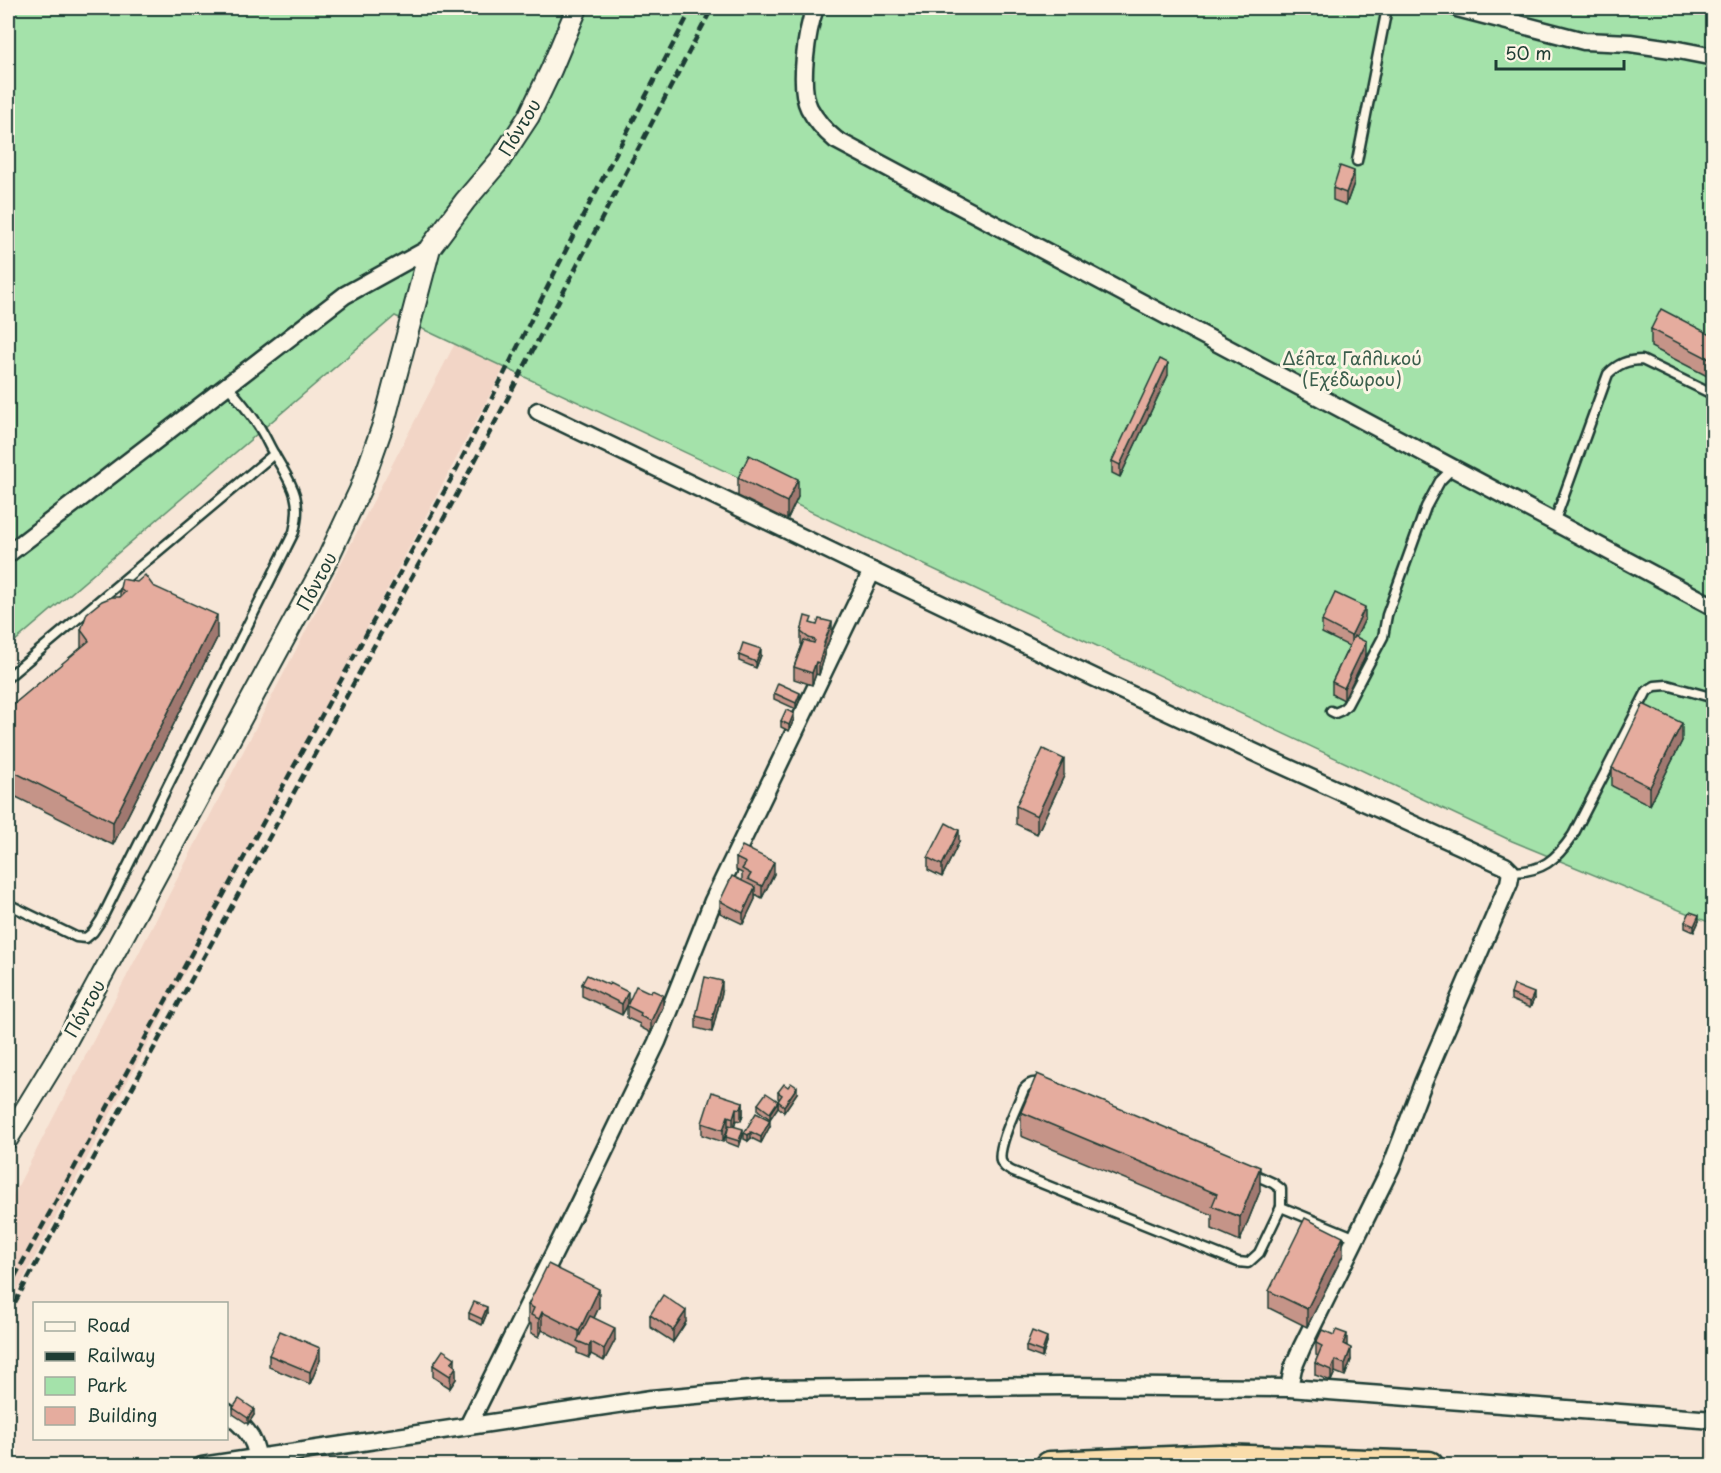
<svg xmlns="http://www.w3.org/2000/svg" width="1721" height="1473" font-family="'Playpen Sans',sans-serif">
	<rect width="100%" height="100%" fill="#f7e6d7"/>
	<filter id="ink" filterUnits="userSpaceOnUse"><feTurbulence type="fractalNoise" baseFrequency=".0167" numOctaves="2"/><feDisplacementMap in="SourceGraphic" scale="12" xChannelSelector="R" yChannelSelector="G"/><feConvolveMatrix kernelMatrix="1 2 1 2 8 2 1 2 1" color-interpolation-filters="sRGB"/></filter>
	<g filter="url(#ink)">
		<path fill="#f2d5c6" d="M629 8H694L8 1308V1205Z"/>
		<path fill="#a4e2aa" stroke="#62906f" stroke-width="1.5" d="M8 8H1713V924L1512 841 395 316 8 647Z"/>
		<g fill="none" stroke-linecap="round" stroke-linejoin="round">
			<defs>
				<g id="service">
					<path d="M1357 161 1387 8"/>
					<path d="M1554 523 1608 374C1618 364 1627 360 1642 360L1714 395"/>
					<path d="M8 677 274 454"/>
					<path d="M1331 711 1335 713 1342 710 1347 705 1383 637 1387 615 1426 507 1440 481 1452 469"/>
					<path d="M1511 872C1542 872 1556 860 1573 835L1647 691 1655 686 1667 685 1714 698"/>
					<path d="M8 904 76 937 86 938 93 932 101 920 294 532C303 497 291 484 274 454 269 446 266 438 261 430 252 414 239 400 227 385"/>
					<path d="M1043 1085C1035 1081 1030 1082 1024 1089 1018 1105 997 1146 1001 1161 1003 1166 1006 1168 1011 1171L1238 1262 1248 1263 1259 1253 1281 1207 1356 1238"/>
					<path d="M1251 1173 1273 1183 1281 1189V1207"/>
				</g>
				<g id="minor">
					<path d="M815 8C807 30 798 86 809 108 816 121 825 131 836 140L1714 607"/>
					<path d="M1457 8 1584 41 1630 43 1678 50 1714 57"/>
					<path d="M538 411 1110 685 1262 756 1505 866 1511 872 1509 883 1423 1083 1391 1167 1302 1347 1293 1368 1289 1388"/>
					<path d="M8 554 345 295 430 248"/>
					<path d="M226 1412C242 1425 255 1436 257 1457"/>
					<path d="M468 1426 580 1201 657 1042 713 901 872 571"/>
					<path d="M202 1466 651 1399 763 1389 1062 1386 1289 1388 1714 1420"/>
				</g>
				<path id="tertiary" d="M8 1138 60 1053 328 558 360 490 384 422 430 248 465 201 500 160 529 116 551 70 577 8"/>
				<path id="motorway" d="M1050 1466 1219 1459 1429 1466"/>
			</defs>
			<use href="#service" stroke="#1f3d34" stroke-width="13"/>
			<use href="#minor" stroke="#1f3d34" stroke-width="21"/>
			<use href="#tertiary" stroke="#1f3d34" stroke-width="24"/>
			<use href="#motorway" stroke="#1f3d34" stroke-width="33"/>
			<use href="#service" stroke="#fcf5e5" stroke-width="8"/>
			<use href="#minor" stroke="#fcf5e5" stroke-width="16"/>
			<use href="#tertiary" stroke="#fcf5e5" stroke-width="20"/>
			<use href="#motorway" stroke="#faddab" stroke-width="28"/>
			<g stroke="#1f3d34" stroke-width="4.5" stroke-dasharray="9 4.5" stroke-linecap="butt">
				<path d="M8 1289 456 470 581 220 692 8"/>
				<path d="M8 1315 467 476 712 8"/>
			</g>
		</g>
		<g fill="#c59488" stroke="#1f3d34" stroke-width="1.5">
			<path d="M1354 183 1346 205 1333 200V188Z"/>
			<path d="M1651 329 1713 336V379L1651 347Z"/>
			<path d="M1168 375 1120 477 1112 473V461Z"/>
			<path d="M738 478 798 497 787 520 738 496Z"/>
			<path d="M153 586 217 638 113 845 8 793V709L81 648V630L120 597V588Z"/>
			<path d="M1365 619 1356 637 1366 654 1344 700 1332 694V682L1349 646 1322 633V621Z"/>
			<path d="M812 624 832 633 825 651V655L819 675 816 674 812 685 794 679V667L802 645 801 644V632Z"/>
			<path d="M739 655H761L756 668 739 661Z"/>
			<path d="M774 693 800 699 796 709 774 699Z"/>
			<path d="M794 719 789 731 781 727V721Z"/>
			<path d="M1682 741 1650 805 1612 786V768Z"/>
			<path d="M1064 776 1037 834 1016 824V806Z"/>
			<path d="M959 842 942 877 928 870V858Z"/>
			<path d="M736 858 774 874 762 898 755 894V899L743 924 720 913V901L742 881V873L736 870Z"/>
			<path d="M1699 921 1694 932 1685 928V922Z"/>
			<path d="M582 984 628 1004 622 1015 582 996Z"/>
			<path d="M722 992 712 1032 696 1028V1016Z"/>
			<path d="M1511 994 1534 999 1530 1008 1511 1000Z"/>
			<path d="M627 1006 663 1007 651 1033 640 1027V1024L627 1018Z"/>
			<path d="M778 1092 797 1093 784 1112 778 1107V1101L780 1099 778 1098Z"/>
			<path d="M743 1102V1114L741 1121 736 1120 734 1126 743 1135 739 1147 726 1142V1137L728 1128 723 1142 702 1135V1123Z"/>
			<path d="M758 1104 778 1107 770 1119 758 1110Z"/>
			<path d="M1021 1112 1260 1191 1240 1241 1212 1229V1215L1021 1136Z"/>
			<path d="M770 1126 761 1143 751 1138 748 1141 744 1139V1133Z"/>
			<path d="M1343 1255 1307 1327 1269 1308V1291Z"/>
			<path d="M528 1305 599 1307 594 1318 615 1340 604 1361 591 1354 589 1358 577 1353V1348L542 1330 539 1337 531 1333V1324L528 1323Z"/>
			<path d="M469 1313H487L482 1325 469 1319Z"/>
			<path d="M650 1315 686 1322 673 1342 650 1327Z"/>
			<path d="M1047 1343 1042 1358 1026 1352V1346Z"/>
			<path d="M1316 1343 1347 1346 1351 1360 1345 1376 1335 1372 1331 1381 1315 1375V1363L1318 1356 1316 1355Z"/>
			<path d="M269 1355 320 1360 310 1384 269 1367Z"/>
			<path d="M433 1365 455 1366 456 1379 450 1388 433 1377Z"/>
			<path d="M233 1408 254 1415 248 1424 233 1414Z"/>
		</g>
		<g fill="#a0786f" stroke="#1f3d34" stroke-width="1.5">
			<path d="M1354 171V183L1346 205V193Z"/>
			<path d="M1168 363V375L1120 477V465Z"/>
			<path d="M798 479V497L787 520V502Z"/>
			<path d="M1365 607V619L1351 648V636Z"/>
			<path d="M217 615V638L113 845V822Z"/>
			<path d="M832 622V633L825 651V655L819 675V663L824 643Z"/>
			<path d="M1366 642V654L1344 700V688Z"/>
			<path d="M761 649V655L756 668V662Z"/>
			<path d="M816 662V674L812 685V673Z"/>
			<path d="M800 693V699L796 709V703Z"/>
			<path d="M794 713V719L789 731V725Z"/>
			<path d="M1682 723V741L1650 805V787Z"/>
			<path d="M1064 759V776L1037 834V816Z"/>
			<path d="M959 830V842L942 877V865Z"/>
			<path d="M774 862V874L762 898V886Z"/>
			<path d="M755 887V899L743 924V913Z"/>
			<path d="M1699 915V921L1694 932V926Z"/>
			<path d="M722 981V992L712 1032V1020Z"/>
			<path d="M628 992V1004L622 1015V1004Z"/>
			<path d="M1534 993V999L1530 1008V1002Z"/>
			<path d="M663 995V1007L651 1033V1021Z"/>
			<path d="M797 1087V1093L784 1112V1106Z"/>
			<path d="M778 1101V1107L770 1119V1113Z"/>
			<path d="M743 1102V1114L741 1121V1109Z"/>
			<path d="M736 1108V1120L733 1130V1118Z"/>
			<path d="M728 1116V1128L723 1142V1130Z"/>
			<path d="M770 1120V1126L761 1143V1137Z"/>
			<path d="M743 1129V1135L739 1147V1141Z"/>
			<path d="M751 1132V1138L748 1141V1135Z"/>
			<path d="M1260 1167V1191L1240 1241V1217Z"/>
			<path d="M1343 1237V1255L1307 1327V1309Z"/>
			<path d="M599 1289V1307L582 1343 579 1342V1331Z"/>
			<path d="M487 1307V1313L482 1325V1319Z"/>
			<path d="M686 1311V1322L673 1342V1330Z"/>
			<path d="M542 1312V1330L539 1337V1319Z"/>
			<path d="M615 1328V1340L604 1361V1349Z"/>
			<path d="M1347 1334V1346L1343 1344Z"/>
			<path d="M1047 1337V1343L1042 1358V1352Z"/>
			<path d="M591 1342V1354L589 1358V1346Z"/>
			<path d="M320 1348V1360L310 1384V1372Z"/>
			<path d="M1351 1348V1360L1345 1376V1364Z"/>
			<path d="M455 1358V1369L456 1367V1379L450 1388 451 1363Z"/>
			<path d="M1335 1360V1372L1331 1381V1370Z"/>
			<path d="M254 1409V1415L248 1424V1418Z"/>
		</g>
		<g fill="#e5ac9e" stroke="#1f3d34" stroke-width="1.5">
			<path d="M1340 166 1354 171 1346 193 1333 188Z"/>
			<path d="M1661 309 1713 336V361L1651 329Z"/>
			<path d="M1160 359 1168 363 1120 465 1112 461Z"/>
			<path d="M749 455 798 479 787 502 738 478Z"/>
			<path d="M145 575 153 586 217 615 113 822 8 769V709L89 641 81 630 87 613 102 601 112 597H120L125 592 120 588 122 579 137 582Z"/>
			<path d="M1335 593 1365 607 1351 636 1322 621Z"/>
			<path d="M805 616 812 618 810 623 817 625 819 619 832 622 824 643H825L819 663 816 662 812 673 794 667 804 640 814 643 815 640 809 638 801 632Z"/>
			<path d="M1354 636 1366 642 1344 688 1332 682Z"/>
			<path d="M743 643 761 649 756 662 739 655Z"/>
			<path d="M778 683 800 693 796 703 774 693Z"/>
			<path d="M1643 704 1682 723 1650 787 1612 768Z"/>
			<path d="M786 710 794 713 789 725 781 721Z"/>
			<path d="M1043 749 1064 759 1037 816 1016 806Z"/>
			<path d="M946 823 959 830 942 865 928 858Z"/>
			<path d="M742 846 774 862 762 886 748 879 751 874 742 869 746 863 736 858Z"/>
			<path d="M732 876 755 887 743 913 720 901Z"/>
			<path d="M1690 912 1699 915 1694 926 1685 922Z"/>
			<path d="M587 975 609 985 610 983 628 992 622 1004 582 984Z"/>
			<path d="M705 977 722 981 712 1020 696 1016Z"/>
			<path d="M1514 985 1534 993 1530 1002 1511 994Z"/>
			<path d="M636 986 651 993 652 990 663 995 651 1021 640 1016 641 1013 627 1006Z"/>
			<path d="M1037 1074 1260 1167 1240 1217 1212 1206 1217 1194 1021 1112Z"/>
			<path d="M791 1083 797 1087 784 1106 778 1101 782 1095 778 1092 784 1084 788 1087Z"/>
			<path d="M712 1092 743 1102 741 1109 736 1108 733 1118 728 1116 723 1130 702 1123Z"/>
			<path d="M766 1093 778 1101 770 1113 758 1104Z"/>
			<path d="M756 1113 770 1120 761 1137 751 1132 748 1135 744 1133Z"/>
			<path d="M729 1125 743 1129 739 1141 726 1137Z"/>
			<path d="M1305 1218 1343 1237 1307 1309 1269 1291Z"/>
			<path d="M548 1264 599 1289 579 1331 542 1312 539 1319 531 1315 534 1308 528 1305Z"/>
			<path d="M663 1295 686 1311 673 1330 650 1315Z"/>
			<path d="M474 1302 487 1307 482 1319 469 1313Z"/>
			<path d="M590 1316 615 1328 604 1349 591 1342 589 1346 577 1341Z"/>
			<path d="M1322 1330 1334 1335 1336 1330 1347 1334 1343 1344 1351 1348 1345 1364 1335 1360 1331 1370 1315 1363 1322 1346 1316 1343Z"/>
			<path d="M280 1331 320 1348 310 1372 269 1355Z"/>
			<path d="M1032 1331 1047 1337 1042 1352 1026 1346Z"/>
			<path d="M443 1350 455 1358 451 1363 456 1367 450 1376 433 1365Z"/>
			<path d="M239 1399 254 1409 248 1418 233 1408Z"/>
		</g>
	</g>
	<g text-anchor="middle" dominant-baseline="central" stroke-width="6" stroke-linejoin="round" paint-order="stroke">
		<g font-size="18" fill="#1f3d34" stroke="#fcf5e5">
			<text transform="translate(519 127) rotate(-59)">Πόντου</text>
			<text transform="translate(316 581) rotate(-62)">Πόντου</text>
			<text transform="translate(84 1008) rotate(-61)">Πόντου</text>
		</g>
		<g font-size="18" fill="#3a5e4c" stroke="#fcf5e5">
			<text x="1352" y="357">Δέλτα Γαλλικού<tspan x="1352" dy="21">(Εχέδωρου)</tspan></text>
		</g>
	</g>
	<rect width="1721" height="1473" fill="none" stroke="#fcf5e5" stroke-width="30"/>
	<rect x="15" y="15" width="1691" height="1443" fill="none" stroke="#1f3d34" stroke-width="2" filter="url(#ink)"/>
	<rect x="33" y="1302" width="195" height="138" fill="#fcf5e5" stroke="#a4ab9e" stroke-width="1.5"/>
	<rect x="45" y="1322" width="30" height="9" fill="#fcf5e5" stroke="#a4ab9e" stroke-width="1.5"/>
	<text x="87" y="1332" font-size="18" fill="#1f3d34">Road</text>
	<rect x="45" y="1352" width="30" height="9" fill="#1f3d34" stroke="#a4ab9e" stroke-width="1.5"/>
	<text x="87" y="1362" font-size="18" fill="#1f3d34">Railway</text>
	<rect x="45" y="1377" width="30" height="18" fill="#a4e2aa" stroke="#a4ab9e" stroke-width="1.5"/>
	<text x="87" y="1392" font-size="18" fill="#1f3d34">Park</text>
	<rect x="45" y="1407" width="30" height="18" fill="#e5ac9e" stroke="#a4ab9e" stroke-width="1.5"/>
	<text x="87" y="1422" font-size="18" fill="#1f3d34">Building</text>
	<path d="M1496 60v9h128v-9" fill="none" stroke="#1f3d34" stroke-width="3"/>
	<text x="1505" y="60" font-size="18" fill="#1f3d34" stroke="#fcf5e5" stroke-width="4.5" paint-order="stroke">50 m</text>
</svg>
